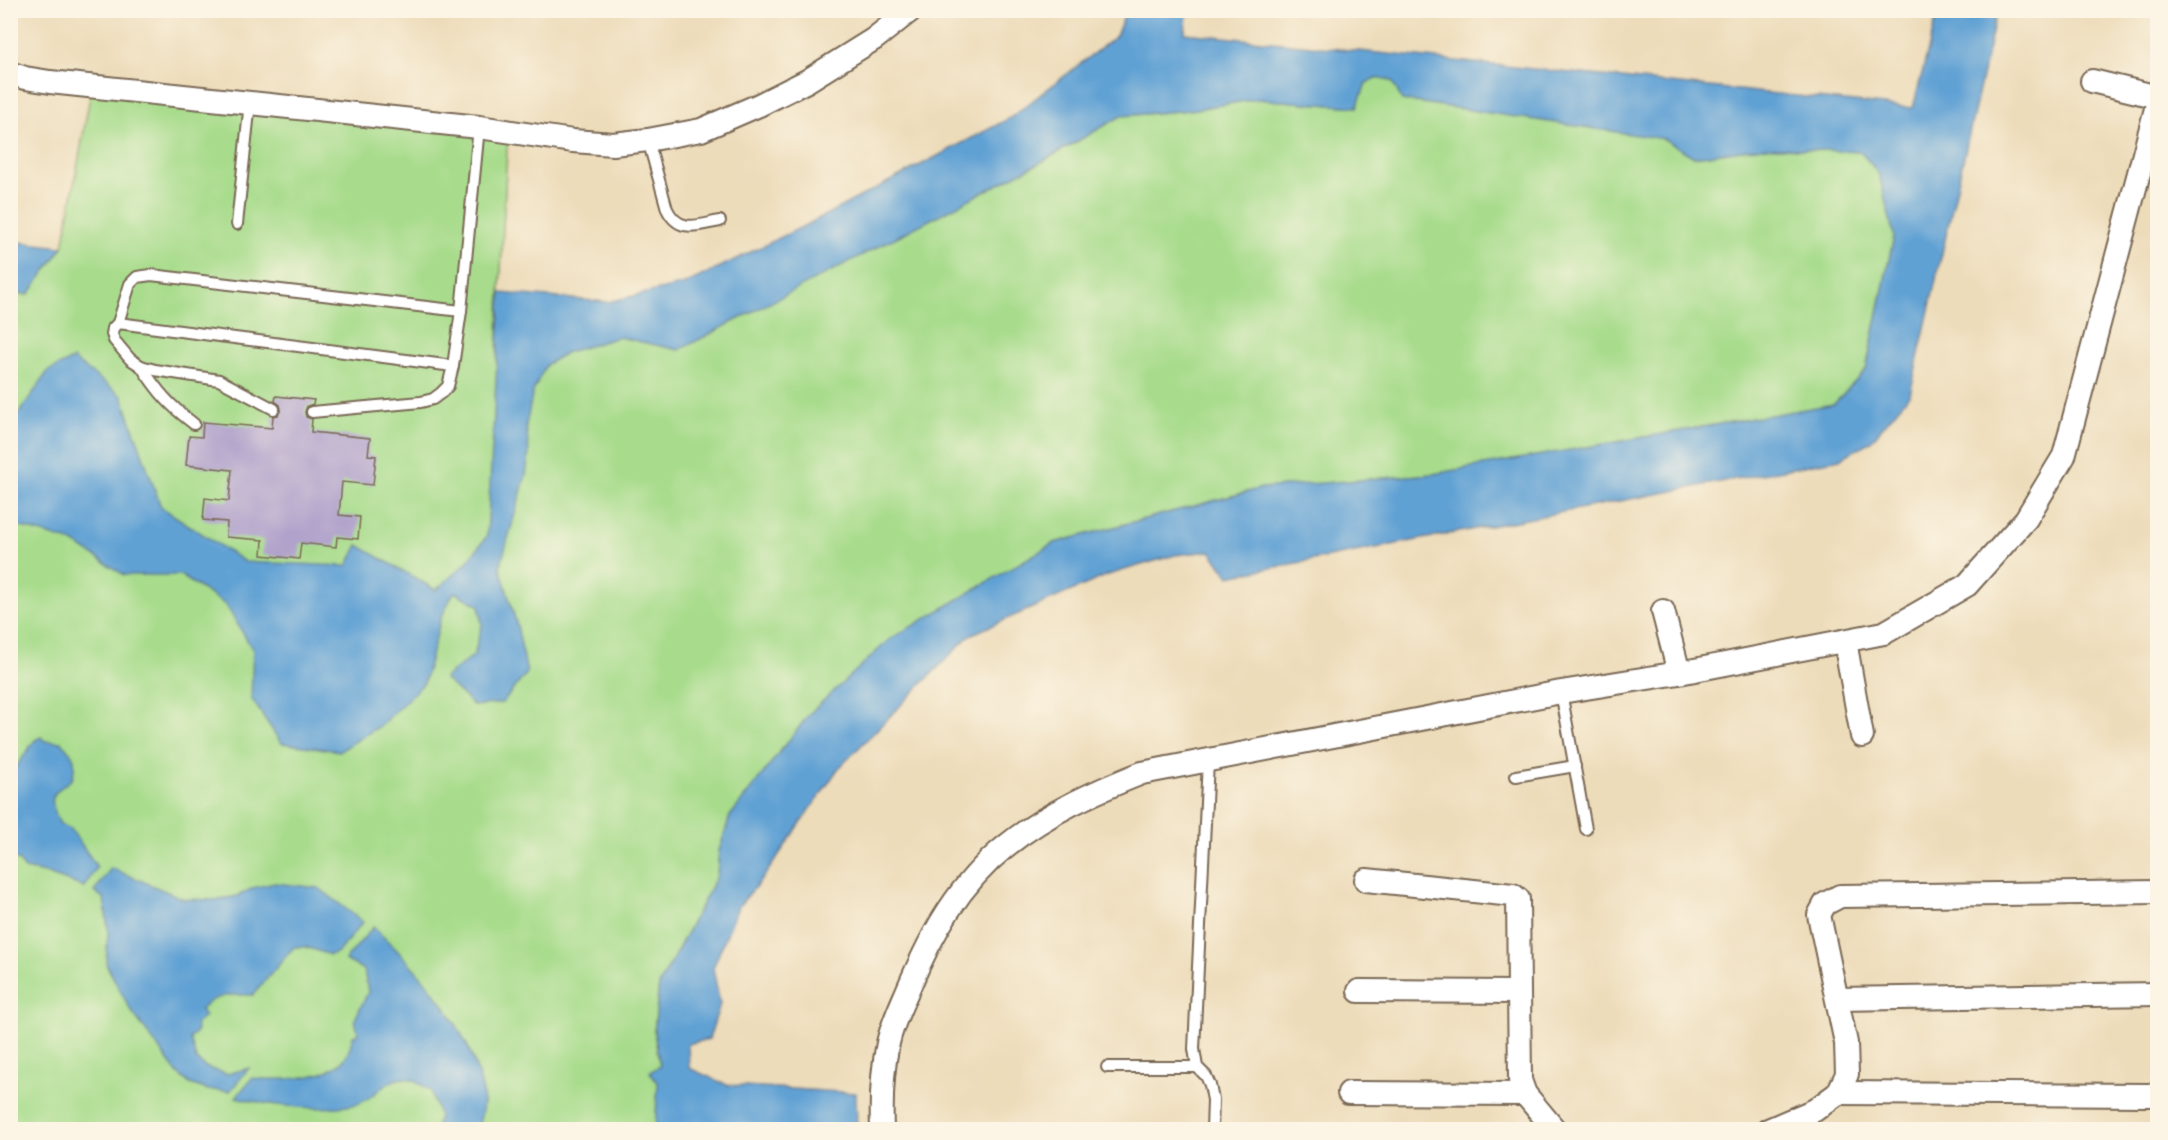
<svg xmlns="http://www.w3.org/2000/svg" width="2168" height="1140" font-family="'Balsamiq Sans',sans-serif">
	<rect width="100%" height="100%" fill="#fcf5e5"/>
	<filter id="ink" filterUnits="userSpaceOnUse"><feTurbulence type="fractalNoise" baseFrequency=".0167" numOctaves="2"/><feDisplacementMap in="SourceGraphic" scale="12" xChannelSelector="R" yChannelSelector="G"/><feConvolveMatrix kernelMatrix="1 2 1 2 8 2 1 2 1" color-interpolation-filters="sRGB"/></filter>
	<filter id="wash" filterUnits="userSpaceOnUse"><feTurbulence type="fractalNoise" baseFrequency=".008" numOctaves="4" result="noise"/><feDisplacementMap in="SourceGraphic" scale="24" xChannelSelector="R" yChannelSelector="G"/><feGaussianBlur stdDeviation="1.35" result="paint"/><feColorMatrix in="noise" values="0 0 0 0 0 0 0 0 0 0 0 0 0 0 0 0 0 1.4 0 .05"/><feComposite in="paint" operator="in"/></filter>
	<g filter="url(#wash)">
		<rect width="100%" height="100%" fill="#eddcba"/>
		<path fill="#a8dc8c" stroke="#728355" stroke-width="1.5" d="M1376 78 1664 139 1694 157 1762 147 1861 152 1879 174 1894 236 1866 370 1835 404 1433 474 1262 488 1054 543 743 800 730 816 719 851 717 876 659 985 654 1031 660 1067 655 1130 11 1129 10 292 28 295 63 247 92 85 508 130 497 350 567 352 619 337 679 350 1045 160 1121 116 1190 110 1257 99 1357 107 1366 83Z"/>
		<g fill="#61a1d4" stroke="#4e6679" stroke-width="1.5">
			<path d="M1126 11H1187L1185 33 1913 108 1938 11H1997L1910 394 1871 441 1840 459 1229 576 1210 551 1175 555 1108 575 970 635 838 769 763 878 738 907 713 968 720 1004 709 1039 688 1044 689 1068 727 1085 856 1093 857 1127 792 1130 655 1129 658 1084 650 1072 660 1066 654 1032 659 985 717 876 719 851 730 816 810 713 890 639 1054 543 1262 488 1433 474 1834 404 1866 370 1894 236 1879 174 1861 152 1762 147 1694 157 1664 139 1402 100 1392 81 1376 78 1366 83 1357 107 1257 99 1190 110 1121 116 1045 160 679 350 619 337 567 352 546 365 533 391 526 425 529 452 526 475 500 567 517 625 527 673 502 703 474 706 444 678 474 655 482 625 479 605 454 592 441 618 424 683 380 726 340 751 281 743 251 698 253 650 226 605 180 575H124L73 542 11 524V425L48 371 73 359 122 396 161 507 245 562 347 566 358 545 436 590 467 562 487 536 501 293 608 302 685 284 810 223 1010 118 1116 36Z"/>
			<path d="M10 241 63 247 28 295 11 292Z"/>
			<path d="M41 737 45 741 61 742C75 756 77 760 72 779 49 796 48 797 60 824L71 829 97 867 84 887 45 873 25 869 18 860 11 857V774L35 740Z"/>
			<path d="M111 868 184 899 215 900 238 896 253 888 275 883 319 888 363 922 338 952 330 955 306 947H294L253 995C234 994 213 994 201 1010L205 1016 196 1023 197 1031 190 1038 196 1059 205 1067 227 1074 249 1068 230 1091 208 1090 190 1084 177 1073 130 1009 106 964 108 930 104 898 94 892Z"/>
			<path d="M373 927C421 971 470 1027 483 1093 485 1104 480 1119 478 1129H436L439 1115 432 1096 431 1090C424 1088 418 1081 411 1079 388 1073 376 1099 357 1104 326 1112 267 1106 236 1097L252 1078C277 1081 329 1080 345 1058 349 1053 351 1043 353 1036L358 1034 355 1019 368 992 364 970 345 960Z"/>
		</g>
		<g id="blocks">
			<path fill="#b0a2cb" d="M276 396 314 400 313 404 307 406 305 412 306 417 312 419 311 432 370 438 368 455 376 456 373 485 342 482 339 515 360 517 358 539 337 537 336 547 301 543 299 559 262 555 263 540 226 537 227 522 203 520 205 498 229 501 232 470 186 465 189 436 202 437 203 422 272 428 273 416 278 415 281 409 280 405 275 401Z"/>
		</g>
	</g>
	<g filter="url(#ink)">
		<use href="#blocks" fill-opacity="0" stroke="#796855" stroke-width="1.5"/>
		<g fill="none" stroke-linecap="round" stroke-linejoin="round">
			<defs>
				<g id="lane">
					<path d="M648 140 667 209C679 234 698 225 720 221"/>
					<path d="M237 224 250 102"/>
					<path d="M118 323 130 284 137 277 151 275 461 311"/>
					<path d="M141 366C158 392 169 405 194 424"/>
					<path d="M274 409 219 380 155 370 141 366 130 359 114 340 112 334 113 328 118 323 453 366"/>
					<path d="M312 412 421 402 433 399 441 393 448 386 453 366 461 311 479 127"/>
					<path d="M1561 692 1586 829"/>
					<path d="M1208 761 1194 1049 1197 1067 1206 1076 1210 1085 1213 1100 1212 1130"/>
					<path d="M1516 776 1575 766"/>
					<path d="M1107 1067H1197"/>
				</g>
				<g id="street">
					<path d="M10 73 25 78 50 82 479 127 573 141 613 144 648 140 701 130 759 105 807 81 874 39 911 10"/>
					<path d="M2092 81 2158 97"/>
					<path d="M1663 611 1679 673"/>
					<path d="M1845 641 1862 736"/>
					<path d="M1366 880 1513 895 1518 899 1520 1080 1525 1094 1555 1130"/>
					<path d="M1359 991 1517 992"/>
					<path d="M1838 999 2158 994"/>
					<path d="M1349 1093 1525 1094"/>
					<path d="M1838 1093 2150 1095 2158 1093"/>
					<path d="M882 1130C881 1101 882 1071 888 1043 892 1024 901 1006 909 987 932 933 959 884 1006 846 1047 813 1094 792 1142 773L1561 692 1679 673 1884 633 1967 585 2026 519 2064 456 2158 101"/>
					<path d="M1768 1130 1815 1110 1838 1093 1847 1074 1846 1043 1819 915 1825 904 1840 896 2158 892"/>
				</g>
			</defs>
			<use href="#lane" stroke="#796855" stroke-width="14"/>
			<use href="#street" stroke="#796855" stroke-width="26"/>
			<use href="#lane" stroke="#fff" stroke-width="10"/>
			<use href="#street" stroke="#fff" stroke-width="22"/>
		</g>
	</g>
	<rect width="2168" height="1140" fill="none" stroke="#fcf5e5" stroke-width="36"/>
</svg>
